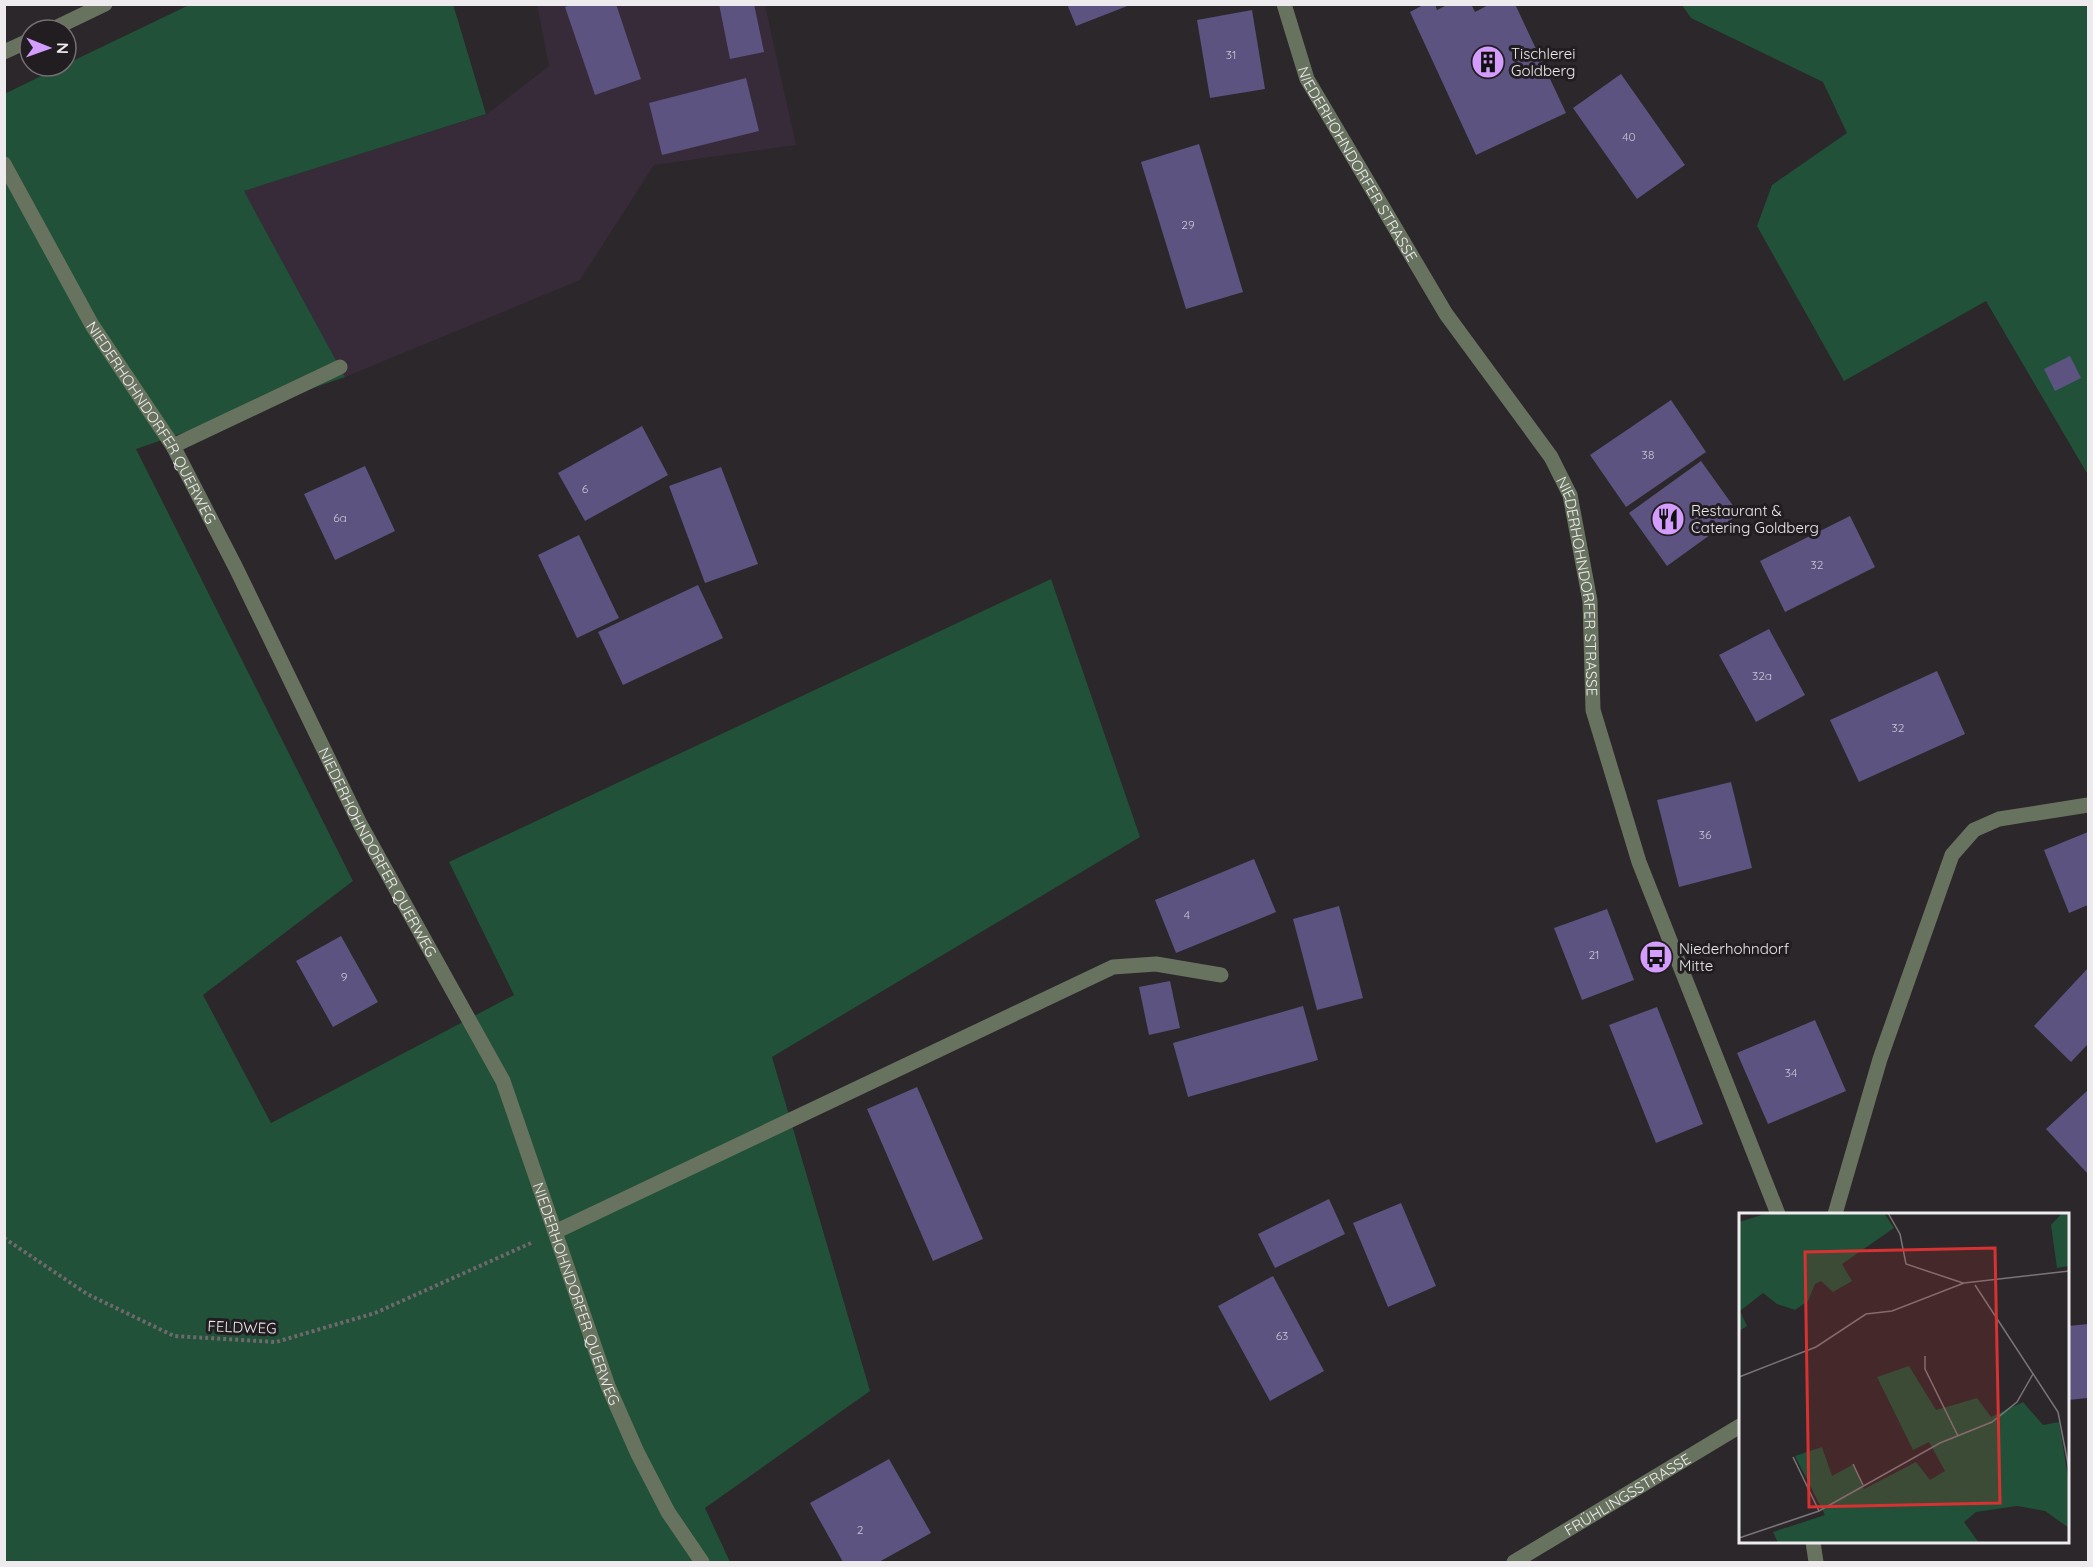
<svg xmlns="http://www.w3.org/2000/svg" width="2093" height="1567" font-family="Quicksand,sans-serif">
	<rect width="100%" height="100%" fill="#2b272a"/>
	<path fill="#372b39" d="M537 5H765L796 145 654 165 580 280 345 377 244 191 487 114 549 66Z"/>
	<g fill="#215138">
		<path d="M453 4 486 114 244 191 345 377 136 449 353 881 203 995 271 1123 514 995 449 862 1051 579 1140 837 772 1057 870 1391 705 1508 730 1562H5L4 94 189 5Z"/>
		<path d="M1682 5H2088V475L1986 301 1844 381 1757 226 1772 185 1847 133 1823 82 1691 18Z"/>
	</g>
	<g fill="#5c5380">
		<path d="M573 4H616L641 79 595 95 565 7Z"/>
		<path d="M719 4H754L764 52 730 59Z"/>
		<path d="M1067 4H1130V5L1076 26Z"/>
		<path d="M1425 4H1435L1437 10 1449 4H1471L1475 12 1490 4H1515L1566 113 1476 155 1410 12Z"/>
		<path d="M1252 10 1265 89 1210 98 1197 20Z"/>
		<path d="M1621 74 1685 165 1637 199 1573 108Z"/>
		<path d="M746 78 759 131 662 155 649 103Z"/>
		<path d="M1199 144 1243 292 1186 309 1141 162Z"/>
		<path d="M2070 356 2081 378 2055 391 2044 369Z"/>
		<path d="M1671 400 1706 452 1626 507 1590 455Z"/>
		<path d="M642 426 668 475 585 521 558 473Z"/>
		<path d="M1701 461 1739 514 1667 566 1629 513Z"/>
		<path d="M365 466 395 531 335 560 304 494Z"/>
		<path d="M721 467 758 564 705 583 669 486Z"/>
		<path d="M1850 516 1875 567 1785 612 1760 561Z"/>
		<path d="M579 535 619 618 577 638 538 555Z"/>
		<path d="M698 585 723 638 623 685 598 632Z"/>
		<path d="M1769 629 1805 695 1756 722 1719 655Z"/>
		<path d="M1937 671 1965 734 1859 782 1830 720Z"/>
		<path d="M1731 782 1752 868 1679 887 1657 800Z"/>
		<path d="M2088 832V905L2069 913 2044 850Z"/>
		<path d="M1254 859 1276 912 1176 953 1155 900Z"/>
		<path d="M1339 906 1363 998 1317 1010 1293 919Z"/>
		<path d="M1607 909 1634 980 1582 1000 1554 928Z"/>
		<path d="M341 936 378 1002 333 1027 296 961Z"/>
		<path d="M2088 968V1044L2071 1062 2034 1026Z"/>
		<path d="M1170 981 1180 1028 1149 1035 1139 987Z"/>
		<path d="M1303 1006 1318 1060 1188 1097 1173 1043Z"/>
		<path d="M1657 1007 1703 1124 1656 1143 1609 1025Z"/>
		<path d="M1815 1020 1846 1091 1768 1124 1737 1053Z"/>
		<path d="M917 1087 983 1239 933 1261 867 1109Z"/>
		<path d="M2087 1091 2088 1093V1174L2046 1129Z"/>
		<path d="M1329 1199 1345 1234 1275 1268 1258 1234Z"/>
		<path d="M1401 1203 1436 1286 1388 1307 1353 1223Z"/>
		<path d="M1273 1276 1324 1371 1270 1401 1218 1306Z"/>
		<path d="M2088 1324V1398L2068 1400V1326Z"/>
		<path d="M889 1459 931 1533 879 1562H843L810 1503Z"/>
	</g>
	<g fill="none" stroke-linecap="round" stroke-linejoin="round">
		<path stroke="#6d696c" stroke-width="4" stroke-dasharray="3 3" stroke-linecap="butt" d="M4 1238 87 1294 174 1336 276 1342 375 1313 531 1243"/>
		<g stroke="#68735f" stroke-width="15">
			<path id="s1" d="M1284 4 1307 79 1446 314 1551 457 1570 495 1590 601 1593 710 1639 862 1778 1214"/>
			<path d="M51 30 105 4"/>
			<path d="M4 52 30 40"/>
			<path id="s2" d="M4 164 92 325 173 446 236 568 360 824 503 1081 608 1386 637 1452 668 1512 702 1562"/>
			<path d="M173 446 340 367"/>
			<path d="M1835 1214 1880 1059 1952 855 1974 830 1999 819 2088 805"/>
			<path d="M557 1231 1113 967 1156 964 1221 975"/>
			<path d="M1813 1542 1816 1562"/>
			<path id="s3" d="M1514 1562 1740 1426"/>
		</g>
	</g>
	<defs>
		<symbol id="building-disc" viewBox="-11 -11 22 22"><circle r="9.5" fill="#d39cfd" stroke="#211d21"/><path d="M-4-6H4V6H1V3H-1V6H-4ZM-2.5-4.3h1.7v1.8h-1.7ZM.8-4.3h1.7v1.8H.8ZM-2.5-1h1.7V.8h-1.7ZM.8-1h1.7V.8H.8Z" fill="#111"/></symbol>
		<symbol id="restaurant-disc" viewBox="-11 -11 22 22"><circle r="9.5" fill="#d39cfd" stroke="#211d21"/><path d="M-5-6h1v4h1v-4h1v4h1v-4h1v5L-1.5 .5V6h-2V.5L-5-1ZM5-6V6H3V1.5H1.5Q1.5-4 5-6Z" fill="#111"/></symbol>
		<symbol id="bus-disc" viewBox="-11 -11 22 22"><circle r="9.5" fill="#d39cfd" stroke="#211d21"/><path d="M-5-6H5V4H4V6H2V4H-2V6H-4V4H-5ZM-3.5-4V0h7V-4ZM-3.5 1.2v1.5H-2V1.2ZM2 1.2v1.5H3.5V1.2Z" fill="#111"/></symbol>
	</defs>
	<g fill-rule="evenodd">
		<use href="#building-disc" x="1469" y="43" width="38" height="38"/>
		<use href="#restaurant-disc" x="1649" y="500" width="38" height="38"/>
		<use href="#bus-disc" x="1637" y="938" width="38" height="38"/>
	</g>
	<g text-anchor="middle" dominant-baseline="central" stroke-width="6" stroke-linejoin="round" paint-order="stroke">
		<g font-size="12" fill="#cac5d2">
			<text x="1231" y="54">31</text>
			<text x="1629" y="136">40</text>
			<text x="1188" y="224">29</text>
			<text x="1648" y="454">38</text>
			<text x="585" y="488">6</text>
			<text x="340" y="517">6a</text>
			<text x="1817" y="564">32</text>
			<text x="1762" y="675">32a</text>
			<text x="1898" y="727">32</text>
			<text x="1705" y="834">36</text>
			<text x="1187" y="914">4</text>
			<text x="1594" y="954">21</text>
			<text x="344" y="976">9</text>
			<text x="1791" y="1072">34</text>
			<text x="1282" y="1335">63</text>
			<text x="860" y="1529">2</text>
		</g>
		<g font-size="15" fill="#eeebee" stroke="#211d21" text-anchor="start">
			<text x="1511" y="53">Tischlerei<tspan x="1511" dy="17">Goldberg</tspan></text>
			<text x="1691" y="510">Restaurant &amp;<tspan x="1691" dy="17">Catering Goldberg</tspan></text>
			<text x="1679" y="948">Niederhohndorf<tspan x="1679" dy="17">Mitte</tspan></text>
		</g>
		<g font-size="15" fill="#eeebee" stroke="#211d21">
			<text stroke="none"><textPath href="#s1" startOffset="177">NIEDERHOHNDORFER STRASSE</textPath></text>
			<text stroke="none"><textPath href="#s2" startOffset="298">NIEDERHOHNDORFER QUERWEG</textPath></text>
			<text stroke="none"><textPath href="#s1" startOffset="663">NIEDERHOHNDORFER STRASSE</textPath></text>
			<text stroke="none"><textPath href="#s2" startOffset="784">NIEDERHOHNDORFER QUERWEG</textPath></text>
			<text stroke="none"><textPath href="#s2" startOffset="1270">NIEDERHOHNDORFER QUERWEG</textPath></text>
			<text transform="translate(242 1327) rotate(2)">FELDWEG</text>
			<text stroke="none"><textPath href="#s3" startOffset="132">FRÜHLINGSSTRASSE</textPath></text>
		</g>
	</g>
	<g transform="translate(1739 1213)">
		<rect width="330" height="330" fill="#2b272a"/>
		<path d="M29 0H145L155 15 103 51 113 68 94 79 82 68 76 71 69 88 56 97 38 91 24 80 1 98 8 113 0 118V9ZM323 0H330V53L318 55 312 12ZM170 153 197 197 238 185 252 204 284 189 304 212 320 209 330 270V315L306 298 278 293 237 299 225 309 240 330H39L34 319 86 302 56 243 83 234 93 263 115 251 125 276 177 249 191 267 206 258 190 229 174 237 138 164Z" fill="#215138"/>
		<path fill="none" stroke="#797578" stroke-width="1.5" d="M149 0 161 21 167 51 224 70M236 72 319 199 330 256M186 143V156L219 223M0 164 77 134 127 101 153 98 225 70 330 58M54 244 80 298M114 251 124 272M0 325 80 298 201 230 253 209 278 189 294 161"/>
		<path fill="#d73232" fill-opacity="0.15" stroke="#d73232" stroke-width="3" d="M256 35 261 290 70 294 66 39Z"/>
		<rect width="330" height="330" fill="none" stroke="#eeebee" stroke-width="3"/>
	</g>
	<rect width="2093" height="1567" fill="none" stroke="#eeebee" stroke-width="12"/>
	<g transform="translate(48 48) rotate(91)"><circle r="28" fill="#211d21" stroke="#736f73" stroke-width="1.5"/>
	<path d="M0-4.5L10 22L0 15L-10 22Z" fill="#d39cfd"/>
	<text y="-9" font-size="16" font-weight="bold" text-anchor="middle" fill="#eeebee">N</text>
	</g>
</svg>
